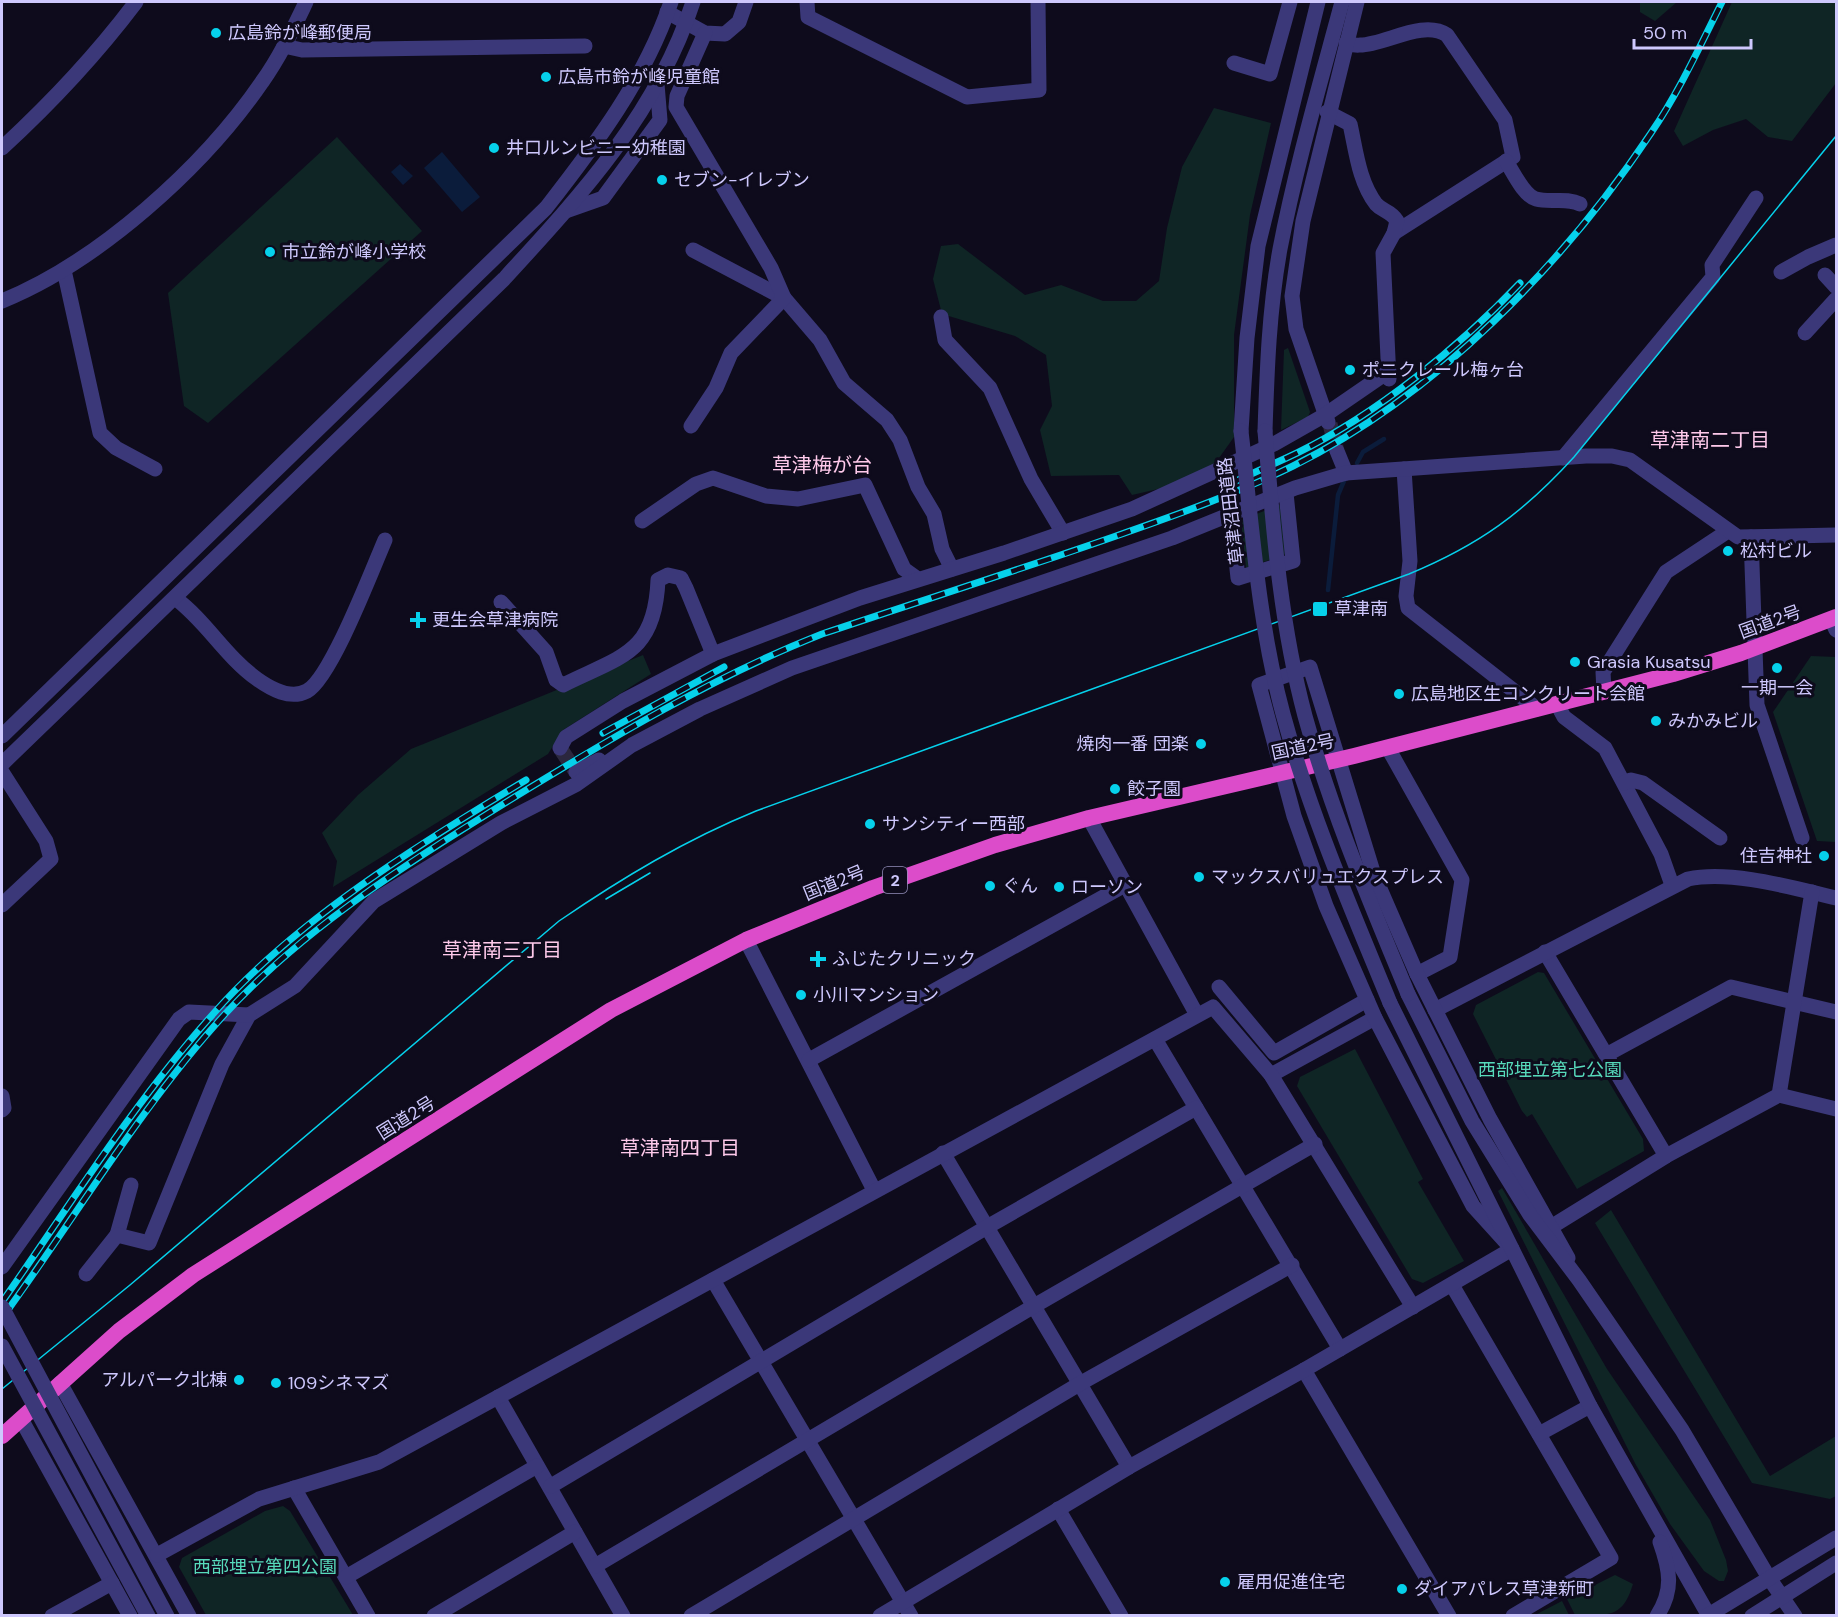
<svg xmlns="http://www.w3.org/2000/svg" width="1838" height="1617" font-family="'DM Sans','Noto Sans JP',sans-serif">
	<rect width="100%" height="100%" fill="#0e0b1c"/>
	<g fill="#0f2525">
		<path d="M1640 2H1677L1655 21 1640 12Z"/>
		<path d="M1732 2H1836V83L1792 141 1768 137 1746 119 1713 130 1683 146 1674 131Z"/>
		<path d="M1214 108 1271 123 1250 215 1234 335V437L1214 465 1167 487 1132 495 1119 475 1051 476 1040 430 1052 406 1046 355 1015 336 942 314 933 279 941 246 958 244 1025 295 1061 285 1103 301H1136L1159 281 1167 228 1182 167Z"/>
		<path d="M337 137 422 231 208 423 184 406 168 293Z"/>
		<path d="M1288 348 1310 412 1308 417 1281 430 1284 350Z"/>
		<path d="M1282 504 1286 554 1246 568 1241 520Z"/>
		<path d="M643 655 651 674 563 730 548 754 333 887 337 861 322 833 358 795 411 749Z"/>
		<path d="M1811 656 1836 657V842L1817 841 1773 712Z"/>
		<path d="M1538 972 1544 973 1643 1139 1644 1151 1577 1189 1532 1114 1527 1117 1522 1111 1473 1014 1476 1005Z"/>
		<path d="M1355 1049 1423 1179 1418 1182 1464 1261 1423 1283 1412 1279 1297 1086 1300 1077Z"/>
		<path d="M1502 1188 1607 1369 1710 1520 1726 1560 1728 1571 1724 1581H1719L1704 1571 1670 1524 1636 1465 1498 1191Z"/>
		<path d="M1611 1210 1770 1476 1836 1436V1496L1830 1499 1752 1483 1595 1223Z"/>
		<path d="M283 1506 290 1511 353 1615H206L179 1567 182 1558 265 1511Z"/>
		<path d="M1615 1575 1633 1584C1623 1617 1610 1616 1575 1615L1567 1599Z"/>
		<path d="M1562 1601 1569 1615H1535Z"/>
	</g>
	<g fill="#0b1c3b">
		<path d="M442 152 480 197 462 212 424 168Z"/>
		<path d="M400 164 413 176 403 185 391 172Z"/>
	</g>
	<g fill="none" stroke-linecap="round" stroke-linejoin="round">
		<g stroke="#0b1c3b" stroke-width="4.5">
			<path d="M1357 463 1363 452 1384 439"/>
			<path d="M1328 590 1338 495 1344 481"/>
		</g>
		<g stroke="#2b273e" stroke-width="15" stroke-dasharray="15 8" stroke-linecap="butt">
			<path d="M1330 424 1337 451"/>
			<path d="M560 748 576 772"/>
		</g>
		<g stroke="#3b3879" stroke-width="15">
			<path d="M807 2 808 17 967 97 1039 90 1038 2"/>
			<path d="M667 12 705 33 725 34 739 22 746 2"/>
			<path d="M1346 43C1350 44 1355 46 1360 45 1385 45 1423 19 1447 35L1505 120 1513 157 1394 233"/>
			<path d="M284 46 302 50 585 46"/>
			<path d="M1234 63 1270 74 1290 2"/>
			<path d="M1327 112 1350 124C1356 151 1359 182 1376 204 1383 212 1390 210 1397 221L1394 233 1383 253 1389 379"/>
			<path d="M1506 161C1513 172 1524 196 1536 199 1551 203 1566 197 1580 204"/>
			<path d="M566 211 603 198 660 120 657 84"/>
			<path d="M693 250 784 298 820 340 844 383 887 420 900 440 918 487 934 514 942 549 952 569"/>
			<path d="M64 270 100 433 116 448 155 469"/>
			<path d="M1781 272 1808 257 1836 245"/>
			<path d="M1825 275 1836 287"/>
			<path d="M941 317 945 340 990 388 1031 479 1063 533"/>
			<path d="M1805 333 1836 299"/>
			<path d="M1328 422 1296 329 1292 296 1303 221 1357 2"/>
			<path d="M691 426 716 388 731 353 784 298 771 268 676 107 677 96 705 33"/>
			<path d="M1337 451 1346 473"/>
			<path d="M1563 458 1713 277 1712 265 1756 198"/>
			<path d="M1404 469 1410 561 1406 596 1408 608 1537 709"/>
			<path d="M1231 514 1238 578 1293 561 1286 493"/>
			<path d="M642 521 696 484 713 478 766 496 798 499 865 485 904 569 918 579"/>
			<path d="M1751 537 1757 705 1802 838"/>
			<path d="M175 598C206 621 225 656 257 679 271 689 290 700 307 691 331 678 372 570 385 540"/>
			<path d="M501 602 546 652 556 680 563 685C621 656 655 654 658 580L668 575 681 578 686 588 713 654"/>
			<path d="M1831 619 1836 630"/>
			<path d="M1604 691 1603 672 1666 572 1728 531"/>
			<path d="M1557 704 1564 717 1605 748 1661 854 1672 885"/>
			<path d="M560 748 566 737 623 701 713 654 860 598 1004 553 1132 509 1274 444 1325 415 1389 371"/>
			<path d="M1388 748 1462 880 1450 957 1417 974"/>
			<path d="M2 772 46 841 51 859 2 905"/>
			<path d="M576 772 599 760"/>
			<path d="M1624 783 1631 780 1643 783 1720 838"/>
			<path d="M1089 818 1197 1015"/>
			<path d="M746 940 874 1190"/>
			<path d="M1545 952 1666 1156"/>
			<path d="M1219 987 1274 1053 1367 1000"/>
			<path d="M1435 1010 1688 879C1732 870 1793 888 1836 898"/>
			<path d="M1155 1039 1340 1349"/>
			<path d="M1606 1055 1731 987 1836 1012"/>
			<path d="M809 1060 1125 885"/>
			<path d="M1271 1075 1375 1018"/>
			<path d="M1779 1095 1812 892"/>
			<path d="M2 1096 4 1108 2 1110"/>
			<path d="M943 1153 1129 1467"/>
			<path d="M1551 1227 1666 1156 1779 1095 1836 1109"/>
			<path d="M117 1235 131 1185"/>
			<path d="M86 1274 117 1235 149 1243 222 1064 249 1015 295 986 374 901 501 823 577 784 632 745 700 709 792 668 1172 538 1295 488 1346 473 1586 456H1612L1630 460 1738 537 1836 535"/>
			<path d="M713 1280 911 1616"/>
			<path d="M1452 1285 1611 1558 1513 1616"/>
			<path d="M1304 1370 1449 1616"/>
			<path d="M60 1383 189 1616"/>
			<path d="M498 1397 623 1616"/>
			<path d="M21 1419 130 1616"/>
			<path d="M1539 1434 1590 1406"/>
			<path d="M551 1486 987 1227 1196 1108"/>
			<path d="M294 1488 368 1616"/>
			<path d="M1058 1509 1121 1616"/>
			<path d="M157 1555 259 1499 379 1462 1213 1007 1271 1075 1413 1307"/>
			<path d="M595 1566 1034 1306 1315 1144"/>
			<path d="M346 1577 537 1466"/>
			<path d="M52 1616 112 1583"/>
			<path d="M434 1616 575 1532"/>
			<path d="M691 1616 1081 1383 1292 1265"/>
			<path d="M880 1616 1129 1467 1304 1370 1512 1249 1473 1206 1375 1018 1326 906 1294 816 1259 685 1310 667 1374 875 1417 974 1490 1119 1568 1258"/>
		</g>
		<g stroke="#3b3879" stroke-width="15">
			<path d="M2 148C51 103 96 55 136 2"/>
			<path d="M2 301C98 262 203 168 262 82 280 57 293 29 306 2"/>
			<path d="M1241 431 1247 338 1258 246 1318 2"/>
			<path d="M1265 431C1267 370 1269 310 1280 249 1296 166 1320 84 1342 2"/>
			<path d="M2 736 546 208C596 144 645 79 671 2"/>
			<path d="M2 764 504 279C582 194 657 113 693 2"/>
			<path d="M1408 994 1472 1121 1530 1215 1579 1280 1682 1430 1769 1578 1795 1616"/>
			<path d="M1390 1003 1590 1406 1709 1616"/>
			<path d="M2 1267 179 1019 189 1012 249 1015"/>
			<path d="M1657 1616C1674 1590 1670 1570 1660 1542"/>
			<path d="M1707 1616 1836 1538"/>
			<path d="M1752 1616 1836 1563"/>
		</g>
		<path stroke="#dc4cca" stroke-width="16" d="M2 1436 119 1331 193 1275 611 1010 746 940 873 888 995 845 1089 818 1354 756 1673 674 1741 653 1836 617"/>
		<g stroke="#06d1eb" stroke-width="1.5">
			<path d="M606 899 650 873"/>
			<path d="M2 1389 130 1285 559 921C622 878 685 840 756 811L1409 574C1479 545 1523 513 1574 457L1836 136"/>
		</g>
		<defs>
			<g id="rail">
				<path d="M1234 482C1255 472 1276 463 1297 453 1377 414 1459 347 1520 283"/>
				<path d="M603 733 724 667"/>
				<path d="M2 1302C70 1205 134 1102 214 1013 296 920 419 844 526 780"/>
				<path d="M2 1318C76 1217 140 1107 225 1014 306 926 412 860 513 798 613 737 713 677 822 634 920 601 1019 570 1116 536 1176 515 1236 494 1293 466 1436 395 1563 265 1651 133 1679 92 1700 46 1722 2"/>
			</g>
		</defs>
		<use href="#rail" stroke="#06d1eb" stroke-width="7"/>
		<use href="#rail" stroke="#0e0b1c" stroke-width="4.5" stroke-dasharray="14" stroke-linecap="butt"/>
		<g stroke="#3b3879" stroke-width="15">
			<path d="M1241 431C1252 525 1258 622 1283 714 1310 814 1351 908 1390 1003"/>
			<path d="M1265 431C1273 526 1280 623 1305 716 1331 811 1370 902 1408 994"/>
			<path d="M2 1307 167 1616"/>
			<path d="M2 1346 148 1616"/>
		</g>
	</g>
	<g fill="#06d1eb" stroke="#0e0b1c" stroke-width="2">
		<circle cx="216" cy="33" r="6"/>
		<circle cx="546" cy="77" r="6"/>
		<circle cx="494" cy="148" r="6"/>
		<circle cx="662" cy="180" r="6"/>
		<circle cx="270" cy="252" r="6"/>
		<circle cx="1350" cy="370" r="6"/>
		<circle cx="1728" cy="551" r="6"/>
		<rect x="1312" y="601" width="16" height="16" rx="3"/>
		<path d="M415 611h6v6h6v6h-6v6h-6v-6h-6v-6h6z"/>
		<circle cx="1575" cy="662" r="6"/>
		<circle cx="1777" cy="668" r="6"/>
		<circle cx="1399" cy="694" r="6"/>
		<circle cx="1656" cy="721" r="6"/>
		<circle cx="1201" cy="744" r="6"/>
		<circle cx="1115" cy="789" r="6"/>
		<circle cx="870" cy="824" r="6"/>
		<circle cx="1824" cy="856" r="6"/>
		<circle cx="1199" cy="877" r="6"/>
		<circle cx="990" cy="886" r="6"/>
		<circle cx="1059" cy="887" r="6"/>
		<path d="M815 950h6v6h6v6h-6v6h-6v-6h-6v-6h6z"/>
		<circle cx="801" cy="995" r="6"/>
		<circle cx="239" cy="1380" r="6"/>
		<circle cx="276" cy="1383" r="6"/>
		<circle cx="1225" cy="1582" r="6"/>
		<circle cx="1402" cy="1589" r="6"/>
	</g>
	<g text-anchor="middle" dominant-baseline="central" stroke-width="6" stroke-linejoin="round" paint-order="stroke">
		<rect fill="#0e0b1c" stroke="#948fba" stroke-width="1.5" x="883" y="867" width="24" height="26" rx="4.5"/>
		<g font-size="16" font-weight="bold" fill="#cec8fd">
			<text x="895" y="880">2</text>
		</g>
		<g font-size="18" fill="#cec8fd" stroke="#0e0b1c" text-anchor="start">
			<text x="228" y="33">広島鈴が峰郵便局</text>
			<text x="558" y="77">広島市鈴が峰児童館</text>
			<text x="506" y="148">井口ルンビニー幼稚園</text>
			<text x="674" y="180">セブン-イレブン</text>
			<text x="282" y="252">市立鈴が峰小学校</text>
			<text x="1362" y="370">ポニクレール梅ヶ台</text>
			<text x="1740" y="551">松村ビル</text>
			<text x="1334" y="609">草津南</text>
			<text x="432" y="620">更生会草津病院</text>
			<text x="1587" y="662">Grasia Kusatsu</text>
			<text x="1777" y="688" text-anchor="middle">一期一会</text>
			<text x="1411" y="694">広島地区生コンクリート会館</text>
			<text x="1668" y="721">みかみビル</text>
			<text x="1189" y="744" text-anchor="end">焼肉一番 団楽</text>
			<text x="1127" y="789">餃子園</text>
			<text x="882" y="824">サンシティー西部</text>
			<text x="1812" y="856" text-anchor="end">住吉神社</text>
			<text x="1211" y="877">マックスバリュエクスプレス</text>
			<text x="1002" y="886">ぐん</text>
			<text x="1071" y="887">ローソン</text>
			<text x="832" y="959">ふじたクリニック</text>
			<text x="813" y="995">小川マンション</text>
			<text x="227" y="1380" text-anchor="end">アルパーク北棟</text>
			<text x="288" y="1383">109シネマズ</text>
			<text x="1237" y="1582">雇用促進住宅</text>
			<text x="1414" y="1589">ダイアパレス草津新町</text>
		</g>
		<g font-size="18" fill="#cec8fd" stroke="#0e0b1c">
			<text transform="translate(1231 511) rotate(-97)">草津沼田道路</text>
			<text transform="translate(1770 622) rotate(-20)">国道2号</text>
			<text transform="translate(1303 747) rotate(-12)">国道2号</text>
			<text transform="translate(834 883) rotate(-22)">国道2号</text>
			<text transform="translate(406 1118) rotate(-32)">国道2号</text>
		</g>
		<g font-size="18" fill="#57dabb" stroke="#0e0b1c">
			<text x="1550" y="1070">西部埋立第七公園</text>
			<text x="265" y="1567">西部埋立第四公園</text>
		</g>
		<g font-size="20" fill="#fec9ea" stroke="#0e0b1c">
			<text x="1710" y="440">草津南二丁目</text>
			<text x="822" y="465">草津梅が台</text>
			<text x="502" y="950">草津南三丁目</text>
			<text x="680" y="1148">草津南四丁目</text>
		</g>
	</g>
	<rect width="1838" height="1617" fill="none" stroke="#cec8fd" stroke-width="6"/>
	<path d="M1634 39v9h117v-9" fill="none" stroke="#cec8fd" stroke-width="3"/>
	<text x="1643" y="39" font-size="18" fill="#cec8fd" stroke="#0e0b1c" stroke-width="4.5" paint-order="stroke">50 m</text>
</svg>
